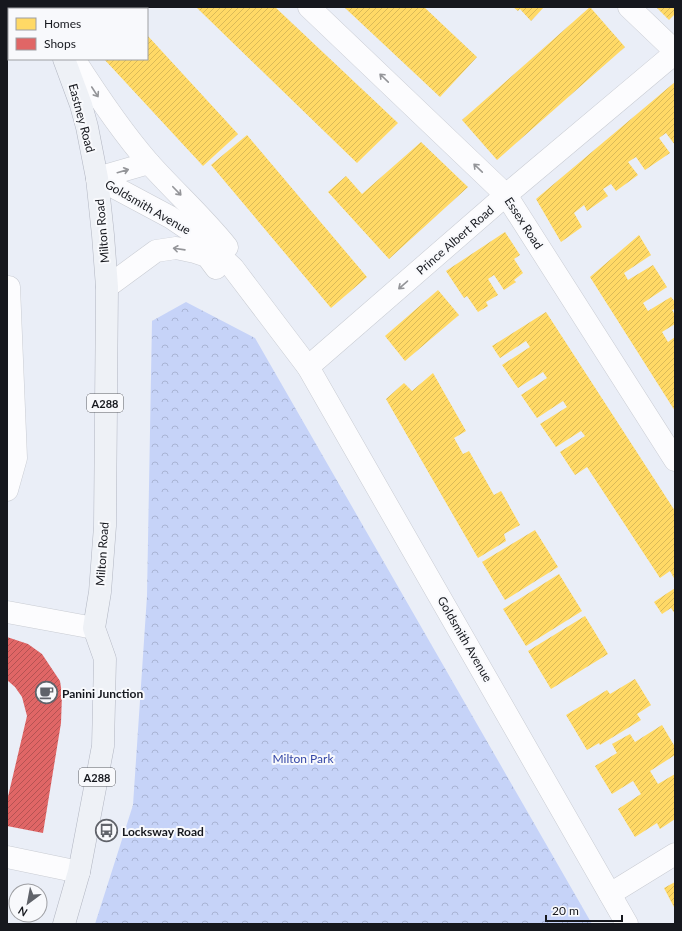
<svg xmlns="http://www.w3.org/2000/svg" width="682" height="931" font-family="Lato,sans-serif">
	<defs>
		<pattern id="park-crowns" width="20" height="18" patternUnits="userSpaceOnUse"><rect width="20" height="18" fill="#c6d3f8"/><path d="M2 6a3 3 0 1 1 6 0M12 15a3 3 0 1 1 6 0" fill="none" stroke="#a9b4d4"/></pattern>
		<pattern id="homes-hatch" width="6" height="6" patternUnits="userSpaceOnUse"><rect width="6" height="6" fill="#ffd966"/><path d="M-1 1l2-2M0 6l6-6M5 7l2-2" fill="none" stroke="#daba58"/></pattern>
		<pattern id="shops-hatch" width="6" height="6" patternUnits="userSpaceOnUse"><rect width="6" height="6" fill="#e06666"/><path d="M-1 1l2-2M0 6l6-6M5 7l2-2" fill="none" stroke="#b55353"/></pattern>
	</defs>
	<rect width="100%" height="100%" fill="#eaeef7"/>
	<path fill="url(#park-crowns)" d="M186 302 255 338 592 924H95L133 805 147 596 152 321Z"/>
	<g fill="url(#homes-hatch)">
		<path d="M196 7H275L398 123 357 163Z"/>
		<path d="M344 7H424L477 57 440 97Z"/>
		<path d="M513 7H544L531 21 520 9 518 11Z"/>
		<path d="M590 7 625 47 497 160 462 120Z"/>
		<path d="M656 7H675V14L669 20Z"/>
		<path d="M147 35 238 134 203 166 104 59H147Z"/>
		<path d="M675 82V145L666 133 659 138 670 153 645 170 636 157 628 162 638 175 616 191 611 184 603 189 608 196 587 211 584 205 574 213 582 227 561 242 536 199Z"/>
		<path d="M247 135 367 277 331 308 211 165Z"/>
		<path d="M421 142 468 187 389 259 328 192 346 176 362 194Z"/>
		<path d="M505 232 520 255 514 259 523 273 514 280 516 282 504 290 494 275 488 279 498 295 486 302 488 306 478 312 467 296 464 298 446 271Z"/>
		<path d="M639 235 651 255 624 273 628 280 653 265 667 287 643 303 648 311 671 297 675 302V309L672 310 675 315V324L662 332 668 342 675 337V411L590 277Z"/>
		<path d="M438 290 459 315 405 361 385 336Z"/>
		<path d="M546 312 675 511V580L670 571 660 578 587 467 575 475 560 452 585 436 581 431 556 447 540 424 567 407 563 401 537 418 521 395 547 378 543 372 518 388 502 365 530 347 526 341 500 358 492 346Z"/>
		<path d="M433 373 466 431 454 438 463 454 469 451 494 495 501 491 520 525 504 534 506 541 478 558 386 399 404 383 412 391Z"/>
		<path d="M535 530 558 567 505 600 482 562Z"/>
		<path d="M559 574 582 611 526 646 503 609Z"/>
		<path d="M675 588V614L671 608 662 614 654 602Z"/>
		<path d="M585 616 608 654 551 689 528 651Z"/>
		<path d="M635 679 651 705 637 714 641 720 600 745 599 743 587 750 566 715 607 690 610 694Z"/>
		<path d="M662 725 675 747V755L650 771 658 784 675 774V819L660 829 657 823 635 837 618 809 641 794 633 781 612 794 595 766 617 753 612 744 630 734 635 742Z"/>
		<path d="M675 882V909L664 888Z"/>
	</g>
	<path fill="url(#shops-hatch)" d="M7 637 28 644 42 654 60 681 62 694 61 723 43 833 7 826V801L27 716 22 697 15 687 7 680Z"/>
	<g fill="none" stroke-linecap="round" stroke-linejoin="round">
		<defs>
			<g id="minor">
				<path d="M309 7 506 195 675 460"/>
				<path d="M629 7 675 51"/>
				<path d="M308 367 506 195 675 53"/>
				<path d="M7 490 16 458 9 287"/>
				<path d="M7 612 94 628"/>
				<path d="M7 857 79 872"/>
				<path d="M610 894 675 854"/>
			</g>
			<g id="secondary">
				<path d="M74 59C97 95 121 131 149 163 175 192 203 217 227 247"/>
				<path d="M97 178 170 217 201 238 233 268 308 367 627 924"/>
				<path d="M97 178 149 163"/>
				<path d="M107 287 156 251 176 248 195 252 207 256 216 268"/>
			</g>
			<g id="primary">
				<path d="M44 7 45 9"/>
				<path d="M64 924 79 872 103 746 105 659 94 628 100 592 105 526 107 287 103 235 97 178 87 127 81 105 64 59"/>
			</g>
		</defs>
		<use href="#minor" stroke="#c9ccd3" stroke-width="23"/>
		<use href="#secondary" stroke="#c9ccd3" stroke-width="23"/>
		<use href="#primary" stroke="#b2b6c2" stroke-width="23"/>
		<use href="#minor" stroke="#fcfcfe" stroke-width="22"/>
		<use href="#secondary" stroke="#fcfcfe" stroke-width="22"/>
		<use href="#primary" stroke="#eef1f6" stroke-width="22"/>
	</g>
	<defs><path id="oneway-shaft" d="M-6 0H5M1.5-3L5.5 0L1.5 3" fill="none" stroke-width="1.6" stroke-linecap="round" stroke-linejoin="round"/></defs>
	<g stroke="#949599">
		<use href="#oneway-shaft" transform="translate(384 78) rotate(-136)"/>
		<use href="#oneway-shaft" transform="translate(95 92) rotate(57)"/>
		<use href="#oneway-shaft" transform="translate(478 168) rotate(-136)"/>
		<use href="#oneway-shaft" transform="translate(123 171) rotate(-16)"/>
		<use href="#oneway-shaft" transform="translate(177 191) rotate(46)"/>
		<use href="#oneway-shaft" transform="translate(179 249) rotate(-172)"/>
		<use href="#oneway-shaft" transform="translate(403 285) rotate(139)"/>
	</g>
	<defs>
		<symbol id="cafe-ring" viewBox="-11 -11 22 22"><circle r="9.5" fill="#f8f9fc" stroke="#60636a" stroke-width="1.5"/><path d="M-5.5-4.5H6V0H3Q3 3.5 0 3.5H-2.5Q-5.5 3.5-5.5 0ZM3-3.2v2h1.7v-2ZM-6 4.5H4V6H-6Z" fill="#60636a"/></symbol>
		<symbol id="bus-ring" viewBox="-11 -11 22 22"><circle r="9.5" fill="#f8f9fc" stroke="#60636a" stroke-width="1.5"/><path d="M-5-6H5V4H4V6H2V4H-2V6H-4V4H-5ZM-3.5-4V0h7V-4ZM-3.5 1.2v1.5H-2V1.2ZM2 1.2v1.5H3.5V1.2Z" fill="#60636a"/></symbol>
	</defs>
	<g fill-rule="evenodd">
		<use href="#cafe-ring" x="34" y="680" width="25" height="25"/>
		<use href="#bus-ring" x="94" y="818" width="25" height="25"/>
	</g>
	<g text-anchor="middle" dominant-baseline="central" stroke-width="4" stroke-linejoin="round" paint-order="stroke">
		<g fill="#f8f9fc" stroke="#5a5c61" stroke-width="1">
			<rect x="87" y="394" width="36" height="18" rx="3"/>
			<rect x="79" y="768" width="36" height="18" rx="3"/>
		</g>
		<g font-size="11" font-weight="bold" fill="#16181e">
			<text x="105" y="403">A288</text>
			<text x="97" y="777">A288</text>
		</g>
		<g font-size="12" fill="#16181e" stroke="#f8f9fc">
			<text transform="translate(82 118) rotate(75)">Eastney Road</text>
			<text transform="translate(148 207) rotate(30)">Goldsmith Avenue</text>
			<text transform="translate(524 223) rotate(57)">Essex Road</text>
			<text transform="translate(102 231) rotate(-95)">Milton Road</text>
			<text transform="translate(455 240) rotate(-41)">Prince Albert Road</text>
			<text transform="translate(102 554) rotate(-86)">Milton Road</text>
			<text transform="translate(465 639) rotate(60)">Goldsmith Avenue</text>
		</g>
		<g font-size="12" font-weight="bold" fill="#16181e" stroke="#f8f9fc" text-anchor="start">
			<text x="62" y="693">Panini Junction</text>
			<text x="122" y="831">Locksway Road</text>
		</g>
		<g font-size="12" fill="#3548a7" stroke="#f8f9fc">
			<text x="303" y="758">Milton Park</text>
		</g>
	</g>
	<rect width="682" height="931" fill="none" stroke="#16181e" stroke-width="16"/>
	<rect x="8" y="8" width="140" height="52" fill="#f8f9fc" stroke="#9e9fa3"/>
	<rect x="16" y="18" width="20" height="12" fill="#ffd966" stroke="#9e9fa3"/>
	<text x="44" y="28" font-size="12" fill="#16181e">Homes</text>
	<rect x="16" y="38" width="20" height="12" fill="#e06666" stroke="#9e9fa3"/>
	<text x="44" y="48" font-size="12" fill="#16181e">Shops</text>
	<g transform="translate(28 903) rotate(212)"><circle r="19" fill="#f8f9fc" stroke="#9e9fa3"/>
	<path d="M0-3L7 15L0 10L-7 15Z" fill="#60636a"/>
	<text y="-6" font-size="11" font-weight="bold" text-anchor="middle" fill="#16181e">N</text>
	</g>
	<path d="M546 915v6h76v-6" fill="none" stroke="#16181e" stroke-width="2"/>
	<text x="552" y="915" font-size="12" fill="#16181e" stroke="#f8f9fc" stroke-width="3" paint-order="stroke">20 m</text>
</svg>
